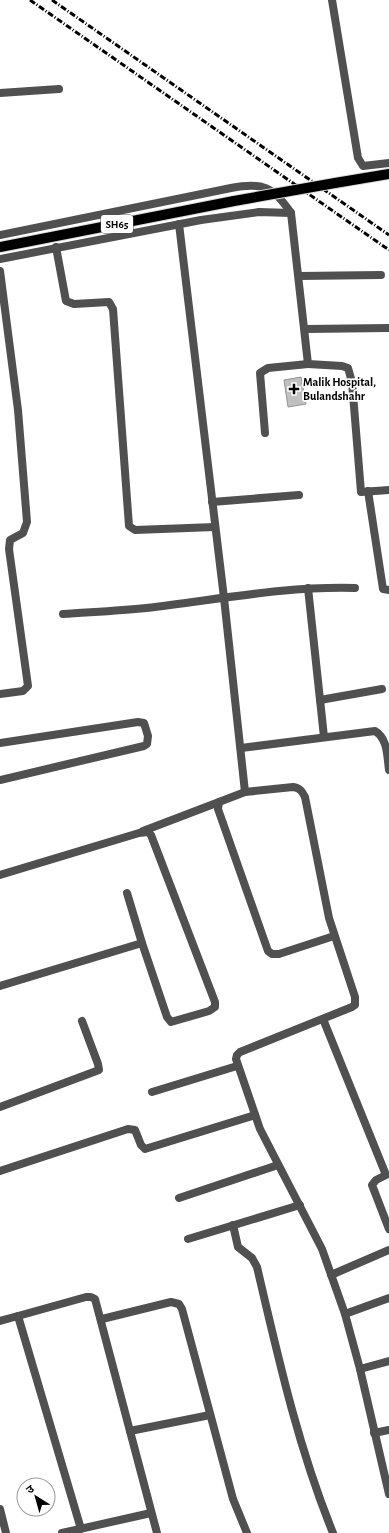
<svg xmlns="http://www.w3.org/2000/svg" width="389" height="1533" font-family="'Alegreya Sans','Noto Sans Devanagari',sans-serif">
	<rect width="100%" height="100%" fill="#fff"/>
	<path fill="#c0c0c0" stroke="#949494" d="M301 377 306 404 288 407 284 380Z"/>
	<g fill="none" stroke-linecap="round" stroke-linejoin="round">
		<defs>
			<g id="primary">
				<path d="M335 183 389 174"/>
				<path d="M0 247 234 201"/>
			</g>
		</defs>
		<use href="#primary" stroke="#dbdbdb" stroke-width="12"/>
		<g stroke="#505050" stroke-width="8">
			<path d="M332 0 358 158 363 166 389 163"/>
			<path d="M0 93 59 89"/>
			<path d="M179 224 224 598 245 792"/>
			<path d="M0 235 231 188C262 182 273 186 291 213L308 364 342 366 348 368 352 382 361 492 389 490"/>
			<path d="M56 247 66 301 74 304 109 302 113 309 129 526 135 530 215 527"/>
			<path d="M0 259 201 220 259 212 291 213"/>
			<path d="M0 271 18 410 27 522 23 533 10 540 9 549 28 686 23 691 0 694"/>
			<path d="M299 276 381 275"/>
			<path d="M305 329 389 328"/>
			<path d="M265 433 260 373 268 368 308 364"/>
			<path d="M368 491 383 589 389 590"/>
			<path d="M212 502 299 495"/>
			<path d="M308 588 324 737"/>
			<path d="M63 614C91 612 118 611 146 608 216 600 285 586 355 588"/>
			<path d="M320 700 382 689"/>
			<path d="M0 743 138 722 144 723 148 736 147 744 144 746 0 780"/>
			<path d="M241 748 375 731C388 739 387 756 389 770"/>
			<path d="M143 831 219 802"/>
			<path d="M0 875 139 833 148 832 151 835 215 1002V1007L209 1011 171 1022 167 1017 142 943 0 986"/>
			<path d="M127 893 142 943"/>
			<path d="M334 936 279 954H272L268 951 218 809 219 802 245 792 293 787C300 788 302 791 305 797L329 918 355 997V1005L352 1007 240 1052 237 1055 236 1059 260 1129 322 1249 345 1314 360 1369 389 1494"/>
			<path d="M323 1019 386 1175 376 1180 372 1185 389 1229"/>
			<path d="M152 1092 237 1066"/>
			<path d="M0 1107 99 1070 98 1064 82 1021"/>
			<path d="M0 1171 128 1129 135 1130 141 1145 145 1149 255 1115"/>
			<path d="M179 1198 278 1165"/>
			<path d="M233 1225 238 1247 252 1258 257 1267C278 1357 298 1447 333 1533"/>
			<path d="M188 1239 300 1205"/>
			<path d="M331 1275 389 1250"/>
			<path d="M345 1314 389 1298"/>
			<path d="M18 1316 86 1297H91L95 1299 157 1533"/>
			<path d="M102 1319 171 1302 179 1304 182 1309 233 1499 247 1533"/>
			<path d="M0 1321 18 1316 81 1529"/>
			<path d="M360 1369 389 1361"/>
			<path d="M130 1431 210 1415"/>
			<path d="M374 1433 389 1430"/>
			<path d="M0 1509 6 1533"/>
			<path d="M62 1533 151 1513"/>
		</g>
		<use href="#primary" stroke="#000" stroke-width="10"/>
		<g stroke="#000" stroke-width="3" stroke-dasharray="6 2 1 2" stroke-linecap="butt">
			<path d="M30 0 389 250"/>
			<path d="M52 0 389 235"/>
		</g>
		<defs>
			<path id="primary-bridge" d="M234 201 335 183"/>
		</defs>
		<use href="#primary-bridge" stroke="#dbdbdb" stroke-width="12" stroke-linecap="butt"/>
		<use href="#primary-bridge" stroke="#000" stroke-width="10"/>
	</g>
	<path fill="#000" stroke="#fff" stroke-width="1.5" d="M292 383h4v4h4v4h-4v4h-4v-4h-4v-4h4z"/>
	<g text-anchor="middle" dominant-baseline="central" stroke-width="3.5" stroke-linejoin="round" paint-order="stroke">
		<rect fill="#fff" stroke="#4c4c4c" stroke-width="1" x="101" y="215" width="32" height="18" rx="3"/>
		<g font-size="11" font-weight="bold" fill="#000">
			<text x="117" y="224">SH65</text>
		</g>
		<g font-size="12" font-weight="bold" fill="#000" stroke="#fff" text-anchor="start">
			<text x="303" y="382">Malik Hospital,<tspan x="303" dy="14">Bulandshahr</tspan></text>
		</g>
	</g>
	<g transform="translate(36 1497) rotate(323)"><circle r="19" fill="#ffffff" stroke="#999999"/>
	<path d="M0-3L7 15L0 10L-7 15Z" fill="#000000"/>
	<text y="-6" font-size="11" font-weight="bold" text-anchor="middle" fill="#000000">उ</text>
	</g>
</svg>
